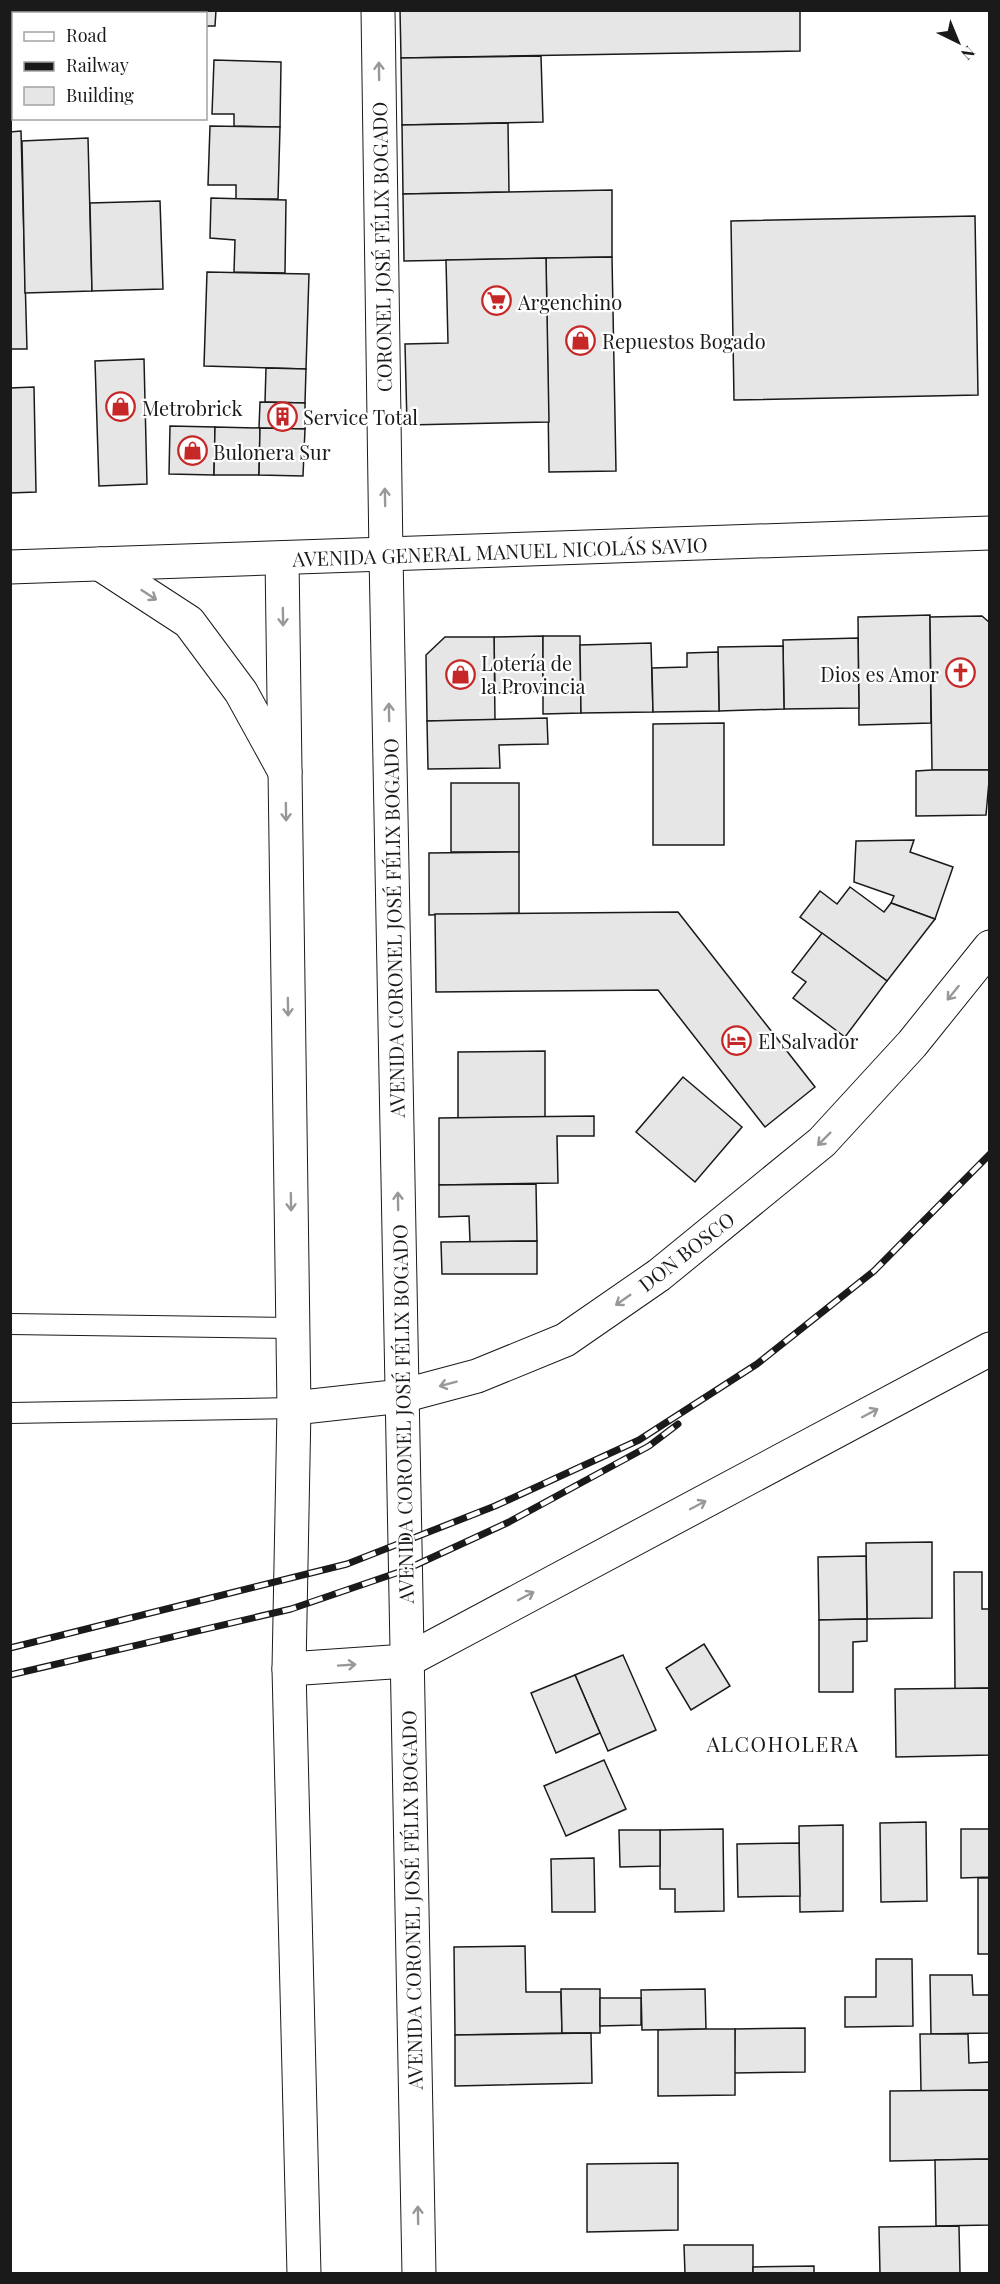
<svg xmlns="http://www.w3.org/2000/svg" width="1000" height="2284" font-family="'Playfair Display',serif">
	<rect width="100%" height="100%" fill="#fff"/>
	<g fill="#e6e6e6" stroke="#1a1a1a" stroke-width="1.5">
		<path d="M136 10H216L215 26H206V14H136Z"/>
		<path d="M400 10H800V51L401 58Z"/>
		<path d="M541 56 543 122 402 125 401 58Z"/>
		<path d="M214 60 281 62 280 127 234 126V114H212Z"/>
		<path d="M508 123 509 192 403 194 402 125Z"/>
		<path d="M210 126 280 127 278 199H236V185H208Z"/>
		<path d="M21 131 27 349H10V132Z"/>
		<path d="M88 138 92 291 25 293 22 141Z"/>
		<path d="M612 190V257L404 261 403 194Z"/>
		<path d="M211 198 286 200 285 273 234 272 235 240 210 238Z"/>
		<path d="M160 201 163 289 92 291 90 203Z"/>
		<path d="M975 216 978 395 734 400 731 221Z"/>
		<path d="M612 257 616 471 549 472 546 258Z"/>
		<path d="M546 258 549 422 407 425 405 344 448 343 446 260Z"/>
		<path d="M207 272 309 274 306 369 204 366Z"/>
		<path d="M144 359 147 484 99 486 95 361Z"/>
		<path d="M266 368 306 369 305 403 265 402Z"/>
		<path d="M34 387 36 492 10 493V388Z"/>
		<path d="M260 402 305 403V429L259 428Z"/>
		<path d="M170 426 215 427 214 475 169 474Z"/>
		<path d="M215 427 260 428 259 475H214Z"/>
		<path d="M260 428 305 429 303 476 259 475Z"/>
		<path d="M930 615 931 723 859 725 858 617Z"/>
		<path d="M982 616 990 623V770H932L930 617Z"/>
		<path d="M543 636V691L495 693 494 637Z"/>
		<path d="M543 636H580L581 713 543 714Z"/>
		<path d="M445 637H494L495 720 427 721 426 655Z"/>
		<path d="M858 638 859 708 784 709 783 640Z"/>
		<path d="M651 643 653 712 581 713 580 645Z"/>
		<path d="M783 646 784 709 719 711 718 647Z"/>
		<path d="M718 652 719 711 653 712 652 668 687 667V653Z"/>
		<path d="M547 718 548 744 499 745 500 768 428 769 427 721Z"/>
		<path d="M724 723V845H653V724Z"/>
		<path d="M932 770H990L986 815 916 816V771Z"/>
		<rect x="451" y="783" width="68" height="69"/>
		<path d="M914 840 910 852 953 867 935 919 891 903 894 896 854 882 856 841Z"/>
		<path d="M519 852V913L429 915V853Z"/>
		<path d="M850 887 884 912 891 903 935 919 887 981 800 917 820 891 837 904Z"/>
		<path d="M678 912 815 1087 765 1127 658 990 436 992 435 914Z"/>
		<path d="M822 933 887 981 845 1037 793 998 806 982 792 972Z"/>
		<path d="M545 1051V1117L458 1118V1052Z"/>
		<path d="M683 1077 742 1127 695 1182 636 1132Z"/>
		<path d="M594 1116V1136H557L558 1183 439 1185V1118Z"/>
		<path d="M536 1184 537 1241 470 1242 469 1216 439 1217V1185Z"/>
		<path d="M537 1241V1274H442L441 1242Z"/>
		<path d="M932 1542V1618L867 1619 866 1543Z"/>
		<path d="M866 1556 867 1619 819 1620 818 1557Z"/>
		<path d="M954 1572H982V1609H990V1688L955 1689Z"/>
		<path d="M867 1619V1641L853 1642V1692H819V1620Z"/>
		<path d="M704 1644 730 1686 691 1710 666 1668Z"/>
		<path d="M623 1655 656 1730 608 1751 575 1675Z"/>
		<path d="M575 1675 600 1733 556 1753 531 1693Z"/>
		<path d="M990 1688V1755L896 1757 895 1689Z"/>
		<path d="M604 1760 626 1809 566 1836 544 1786Z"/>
		<path d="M926 1822 927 1901 881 1902 880 1823Z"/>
		<path d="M843 1825V1911L800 1912 799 1826Z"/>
		<path d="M723 1829 724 1911 675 1912V1889H660V1830Z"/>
		<path d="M961 1829H990V1877L961 1878Z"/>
		<path d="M619 1830H660V1866L620 1867Z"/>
		<path d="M799 1843 800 1896 738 1897 737 1844Z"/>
		<path d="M594 1858 595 1912H552L551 1859Z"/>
		<rect x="978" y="1878" width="12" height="76"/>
		<path d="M525 1946 526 1992H561L562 2033 455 2035 454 1947Z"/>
		<path d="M876 1959H912L913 2026 845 2027V1997H876Z"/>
		<path d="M930 1975H972L973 1995H990V2033L931 2034Z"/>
		<path d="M561 1989H600V2033H562Z"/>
		<path d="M705 1989 706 2029 642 2030 641 1990Z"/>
		<path d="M600 1998H641V2025L600 2026Z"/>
		<path d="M805 2028V2072L734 2073 735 2029Z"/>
		<path d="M706 2029H735V2095L658 2096V2030Z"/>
		<path d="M591 2033 592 2083 455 2086V2035Z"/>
		<path d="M920 2034H968L969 2063 990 2062V2090L921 2091Z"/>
		<path d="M990 2090V2159L890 2161V2091Z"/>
		<path d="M990 2159V2225L936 2226 935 2160Z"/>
		<path d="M678 2163V2230L587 2232V2164Z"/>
		<path d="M959 2226 960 2274H880L879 2227Z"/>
		<path d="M684 2245H753V2274H685Z"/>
		<path d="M814 2266V2274H753V2267Z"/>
	</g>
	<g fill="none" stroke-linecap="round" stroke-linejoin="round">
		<defs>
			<g id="service">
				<path d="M10 1324 293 1328"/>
				<path d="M10 1413 294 1408"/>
			</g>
			<g id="minor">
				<path d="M378 10 386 555"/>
				<path d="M294 1408 402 1396 477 1376 565 1340 659 1275 822 1142 912 1044 990 947"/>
				<path d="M289 1669 406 1661 990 1349"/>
			</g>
			<g id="secondary">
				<path d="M386 555 419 2274"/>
				<path d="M282 558 294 1408 289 1669 304 2274"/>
			</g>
			<g id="primary">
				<path d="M100 564 189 622 241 692 285 772"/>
				<path d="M10 567 990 533"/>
			</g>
		</defs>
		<use href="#service" stroke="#1a1a1a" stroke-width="22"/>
		<use href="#minor" stroke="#1a1a1a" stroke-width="35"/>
		<use href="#secondary" stroke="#1a1a1a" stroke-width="35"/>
		<use href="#primary" stroke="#1a1a1a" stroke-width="35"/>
		<use href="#service" stroke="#fff" stroke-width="20"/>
		<use href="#minor" stroke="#fff" stroke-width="33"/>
		<use href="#secondary" stroke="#fff" stroke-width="33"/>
		<use href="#primary" stroke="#fff" stroke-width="33"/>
		<defs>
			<g id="rail">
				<path d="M10 1648 347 1564 495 1506 639 1440 757 1364 874 1271 990 1154"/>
				<path d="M10 1675 291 1609 405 1570 509 1522 649 1446 678 1424"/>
			</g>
		</defs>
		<use href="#rail" stroke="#1a1a1a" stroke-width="7"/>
		<use href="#rail" stroke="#fff" stroke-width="4.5" stroke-dasharray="14" stroke-linecap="butt"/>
	</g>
	<defs><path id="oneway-shaft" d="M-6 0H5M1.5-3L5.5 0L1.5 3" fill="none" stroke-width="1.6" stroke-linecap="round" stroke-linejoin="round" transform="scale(1.5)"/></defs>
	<g stroke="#989898">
		<use href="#oneway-shaft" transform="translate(379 71) rotate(-91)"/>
		<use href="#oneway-shaft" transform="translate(385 497) rotate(-91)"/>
		<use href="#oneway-shaft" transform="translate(149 595) rotate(33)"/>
		<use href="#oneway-shaft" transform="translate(283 617) rotate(89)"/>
		<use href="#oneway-shaft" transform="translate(389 712) rotate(-91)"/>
		<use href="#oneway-shaft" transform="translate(286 812) rotate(89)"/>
		<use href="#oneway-shaft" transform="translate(953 993) rotate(129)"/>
		<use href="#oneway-shaft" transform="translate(288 1007) rotate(89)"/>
		<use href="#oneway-shaft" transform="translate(824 1139) rotate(135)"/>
		<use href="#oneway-shaft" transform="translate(398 1201) rotate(-91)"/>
		<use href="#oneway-shaft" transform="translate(291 1202) rotate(89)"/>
		<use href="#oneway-shaft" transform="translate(623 1300) rotate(145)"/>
		<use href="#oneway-shaft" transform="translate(448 1384) rotate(165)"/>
		<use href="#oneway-shaft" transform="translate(870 1413) rotate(-28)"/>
		<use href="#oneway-shaft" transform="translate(698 1505) rotate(-28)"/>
		<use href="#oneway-shaft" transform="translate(526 1596) rotate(-28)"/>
		<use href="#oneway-shaft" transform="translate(347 1665) rotate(-4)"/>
		<use href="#oneway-shaft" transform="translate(418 2215) rotate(-91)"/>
	</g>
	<defs>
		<symbol id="supermarket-ring" viewBox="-11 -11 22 22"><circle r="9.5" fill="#fff" stroke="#c62828" stroke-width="1.5"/><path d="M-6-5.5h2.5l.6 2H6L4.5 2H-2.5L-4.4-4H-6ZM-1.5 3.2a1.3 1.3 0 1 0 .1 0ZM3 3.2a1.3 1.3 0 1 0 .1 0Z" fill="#c62828"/></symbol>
		<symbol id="shop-ring" viewBox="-11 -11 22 22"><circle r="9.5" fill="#fff" stroke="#c62828" stroke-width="1.5"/><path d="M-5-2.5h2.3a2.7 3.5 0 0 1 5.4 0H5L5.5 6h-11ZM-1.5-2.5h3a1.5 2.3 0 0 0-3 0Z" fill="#c62828"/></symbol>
		<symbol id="building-ring" viewBox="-11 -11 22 22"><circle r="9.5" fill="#fff" stroke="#c62828" stroke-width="1.5"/><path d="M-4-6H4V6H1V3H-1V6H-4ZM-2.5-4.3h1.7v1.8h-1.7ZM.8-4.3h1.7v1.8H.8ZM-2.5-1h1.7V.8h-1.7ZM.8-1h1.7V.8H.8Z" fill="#c62828"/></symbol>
		<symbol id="church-ring" viewBox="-11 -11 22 22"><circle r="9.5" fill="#fff" stroke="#c62828" stroke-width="1.5"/><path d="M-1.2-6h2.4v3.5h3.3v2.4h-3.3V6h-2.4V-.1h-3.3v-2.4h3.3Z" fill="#c62828"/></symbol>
		<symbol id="hotel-ring" viewBox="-11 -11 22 22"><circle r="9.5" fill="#fff" stroke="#c62828" stroke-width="1.5"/><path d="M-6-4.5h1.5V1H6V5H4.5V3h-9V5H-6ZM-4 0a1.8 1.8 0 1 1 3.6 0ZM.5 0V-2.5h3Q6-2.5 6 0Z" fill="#c62828"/></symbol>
	</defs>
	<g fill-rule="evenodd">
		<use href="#supermarket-ring" x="480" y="284" width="33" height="33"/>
		<use href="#shop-ring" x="564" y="324" width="33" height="33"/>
		<use href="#shop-ring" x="104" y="390" width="33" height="33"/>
		<use href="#building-ring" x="266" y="400" width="33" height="33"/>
		<use href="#shop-ring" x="176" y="434" width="33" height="33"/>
		<use href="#church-ring" x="944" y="656" width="33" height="33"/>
		<use href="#shop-ring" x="444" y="658" width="33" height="33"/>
		<use href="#hotel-ring" x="720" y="1024" width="33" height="33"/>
	</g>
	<g text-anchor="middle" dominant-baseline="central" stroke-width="4.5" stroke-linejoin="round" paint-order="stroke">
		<g font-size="20" fill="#1a1a1a" stroke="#fff">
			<text transform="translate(381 247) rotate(-91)">CORONEL JOSÉ FÉLIX BOGADO</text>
			<text transform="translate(500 551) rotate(-2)">AVENIDA GENERAL MANUEL NICOLÁS SAVIO</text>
			<text transform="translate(393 928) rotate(-91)">AVENIDA CORONEL JOSÉ FÉLIX BOGADO</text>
			<text transform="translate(686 1251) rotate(-38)">DON BOSCO</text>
			<text transform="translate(402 1414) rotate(-91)">AVENIDA CORONEL JOSÉ FÉLIX BOGADO</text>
			<text transform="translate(411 1900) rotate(-91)">AVENIDA CORONEL JOSÉ FÉLIX BOGADO</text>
		</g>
		<g font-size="20" fill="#1a1a1a" stroke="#fff" text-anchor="start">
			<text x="518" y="301">Argenchino</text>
			<text x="602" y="340">Repuestos Bogado</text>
			<text x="142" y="407">Metrobrick</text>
			<text x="303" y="416">Service Total</text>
			<text x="213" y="451">Bulonera Sur</text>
			<text x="481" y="662">Lotería de<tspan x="481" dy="23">la Provincia</tspan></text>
			<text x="939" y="673" text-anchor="end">Dios es Amor</text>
			<text x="758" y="1040">El Salvador</text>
		</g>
		<g font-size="21" letter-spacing="1.5" fill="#1a1a1a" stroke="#fff">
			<text x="783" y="1743">ALCOHOLERA</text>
		</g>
	</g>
	<rect width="1000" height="2284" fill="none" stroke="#1a1a1a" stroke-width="24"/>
	<rect x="12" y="12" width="195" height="108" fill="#ffffff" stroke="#a3a3a3" stroke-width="1.5"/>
	<rect x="24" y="32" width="30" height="9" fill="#ffffff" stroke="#a3a3a3" stroke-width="1.5"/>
	<text x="66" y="42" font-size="18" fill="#1a1a1a">Road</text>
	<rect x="24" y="62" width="30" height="9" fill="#1a1a1a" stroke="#a3a3a3" stroke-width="1.5"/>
	<text x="66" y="72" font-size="18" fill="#1a1a1a">Railway</text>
	<rect x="24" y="87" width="30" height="18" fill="#e6e6e6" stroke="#a3a3a3" stroke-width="1.5"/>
	<text x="66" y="102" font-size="18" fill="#1a1a1a">Building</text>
	<g transform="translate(958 42) rotate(137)" stroke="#ffffff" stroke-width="4.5" paint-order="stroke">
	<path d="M0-4.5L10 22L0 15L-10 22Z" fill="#1a1a1a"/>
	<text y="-9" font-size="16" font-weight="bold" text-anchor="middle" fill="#1a1a1a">N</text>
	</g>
</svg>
